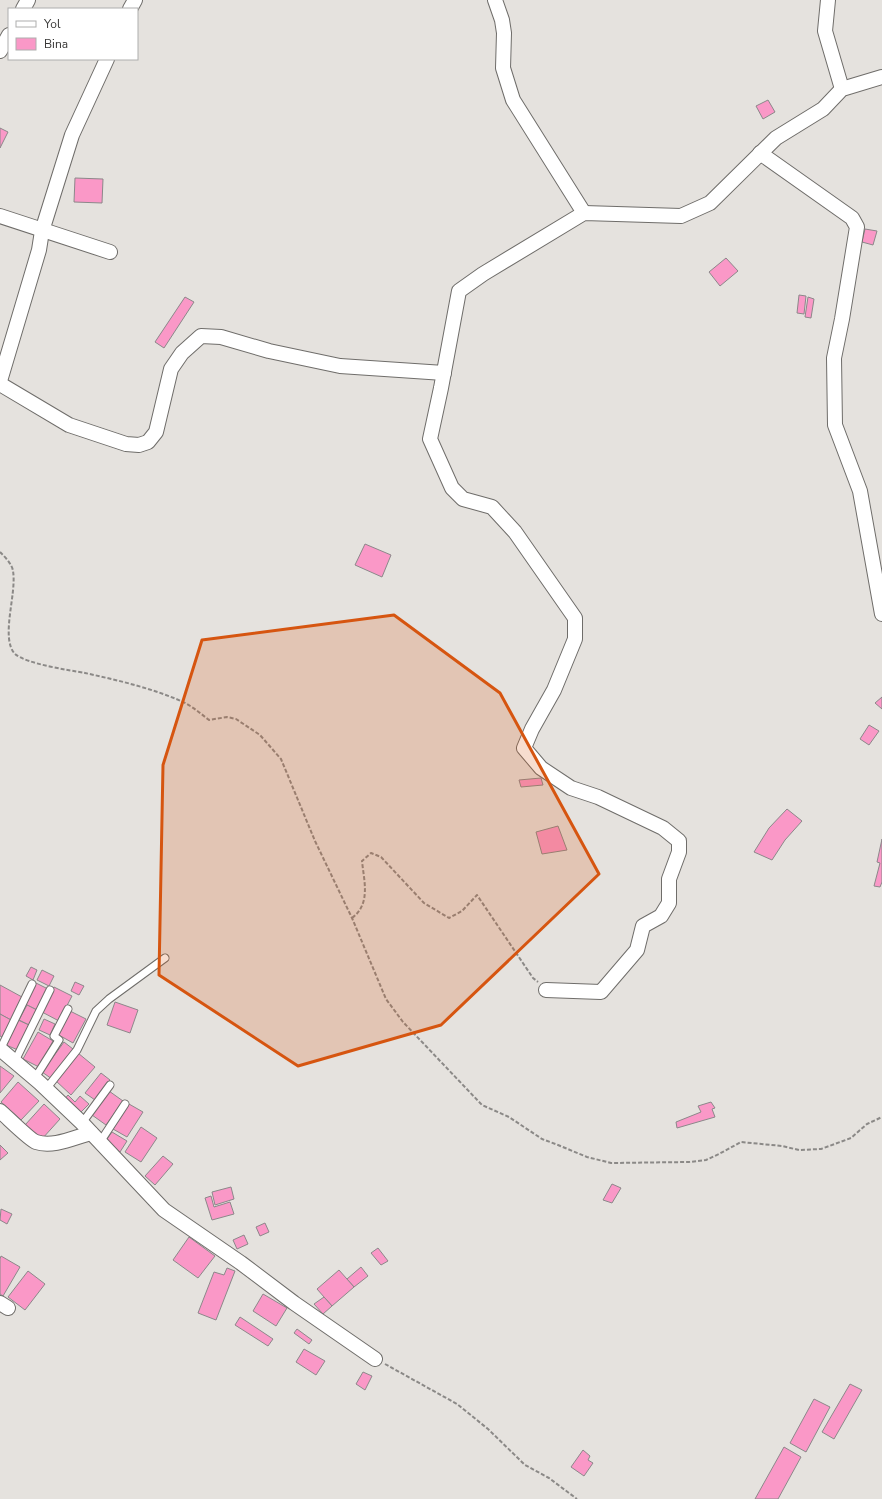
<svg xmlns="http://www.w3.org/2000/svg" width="882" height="1499" font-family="'Nunito Sans',sans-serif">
	<rect width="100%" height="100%" fill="#e5e2de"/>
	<g fill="#fa98c7" stroke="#8c888a">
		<path d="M768 100 775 112 763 119 756 106Z"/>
		<path d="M0 128 8 132 0 148Z"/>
		<path d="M75 178 103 179 102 203 74 202Z"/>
		<path d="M865 229 877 231 873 245 862 242Z"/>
		<path d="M726 258 738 271 720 286 709 272Z"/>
		<path d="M799 295 806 296 804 314 797 313Z"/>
		<path d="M185 297 194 302 164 348 155 342Z"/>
		<path d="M808 297 814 299 811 318 805 317Z"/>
		<path d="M365 544 391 555 382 577 355 565Z"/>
		<path d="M882 697V709L875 703Z"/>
		<path d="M869 725 879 731 869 745 860 739Z"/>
		<path d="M541 778 543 785 521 787 519 780Z"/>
		<path d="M787 809 802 821 785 840 772 860 754 852 769 828Z"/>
		<path d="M558 826 567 850 542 854 536 832Z"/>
		<path d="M882 839V882L880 887 874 886 880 863 877 862Z"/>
		<path d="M31 967 37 970 33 980 26 976Z"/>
		<path d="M42 970 54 976 49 986 37 980Z"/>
		<path d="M75 982 84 986 79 995 71 991Z"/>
		<path d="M36 983 48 989 37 1010 25 1004Z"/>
		<path d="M0 985 22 997 11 1020 0 1014Z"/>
		<path d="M54 987 72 996 59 1021 42 1012Z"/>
		<path d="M115 1002 138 1010 130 1033 107 1025Z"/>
		<path d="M27 1005 37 1010 29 1025 19 1020Z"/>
		<path d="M70 1011 86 1019 73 1043 57 1034Z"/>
		<path d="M0 1014 11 1020 2 1037 0 1036Z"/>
		<path d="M44 1019 55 1024 50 1035 39 1030Z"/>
		<path d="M18 1020 29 1025 18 1050 6 1045Z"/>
		<path d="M38 1032 53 1041 39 1067 23 1059Z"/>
		<path d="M64 1042 73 1049 52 1079 42 1072Z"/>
		<path d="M78 1053 95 1067 71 1095 55 1080Z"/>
		<path d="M0 1066 14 1076 0 1093Z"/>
		<path d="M101 1073 110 1080 95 1100 85 1093Z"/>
		<path d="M18 1082 39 1101 21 1120 1 1102Z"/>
		<path d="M109 1091 123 1101 106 1125 92 1115Z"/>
		<path d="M68 1095 75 1102 80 1096 89 1104 78 1115 63 1101Z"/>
		<path d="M711 1102 715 1108 712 1109 715 1117 677 1128 676 1122 701 1112 698 1106Z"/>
		<path d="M44 1104 60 1119 42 1139 25 1125Z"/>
		<path d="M129 1104 143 1112 127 1137 113 1129Z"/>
		<path d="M141 1127 157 1138 141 1162 125 1152Z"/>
		<path d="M112 1132 127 1141 120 1152 105 1142Z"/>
		<path d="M0 1145 8 1153 0 1160Z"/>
		<path d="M163 1156 173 1164 155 1185 145 1176Z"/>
		<path d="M612 1184 621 1188 612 1203 603 1200Z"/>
		<path d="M231 1187 234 1199 215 1205 212 1192Z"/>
		<path d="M211 1196 214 1207 230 1202 234 1214 212 1220 205 1198Z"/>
		<path d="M1 1209 12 1214 7 1224 0 1220Z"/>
		<path d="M265 1223 269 1232 260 1236 256 1227Z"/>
		<path d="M244 1235 248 1244 237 1249 233 1240Z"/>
		<path d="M189 1237 215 1256 198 1278 173 1260Z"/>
		<path d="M378 1248 388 1261 381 1265 371 1253Z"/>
		<path d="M1 1256 20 1267 3 1296 0 1294V1259Z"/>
		<path d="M361 1267 368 1276 354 1287 347 1279Z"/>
		<path d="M227 1268 235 1271 216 1320 198 1313 214 1272 224 1275Z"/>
		<path d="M339 1270 354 1287 332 1306 317 1289Z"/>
		<path d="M28 1271 45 1284 25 1310 8 1297Z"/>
		<path d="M263 1294 287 1308 276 1326 253 1311Z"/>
		<path d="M324 1297 332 1306 323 1314 314 1304Z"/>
		<path d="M240 1317 273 1339 268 1346 235 1325Z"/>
		<path d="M297 1329 312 1340 309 1344 294 1333Z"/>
		<path d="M304 1349 325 1361 316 1375 296 1362Z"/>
		<path d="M363 1372 372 1376 365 1390 356 1384Z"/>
		<path d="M850 1384 862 1390 834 1439 822 1432Z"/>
		<path d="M814 1399 830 1407 806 1452 790 1443Z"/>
		<path d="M784 1447 801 1457 778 1499H755Z"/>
		<path d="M583 1450 590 1456 588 1460 593 1463 584 1476 571 1467Z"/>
	</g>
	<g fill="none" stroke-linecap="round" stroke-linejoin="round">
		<defs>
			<g id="service">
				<path d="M0 1050 32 984"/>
				<path d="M15 1061 50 990"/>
				<path d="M35 1078 59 1040 54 1036 68 1009"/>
				<path d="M46 1089 77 1050 96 1011 109 999 165 958"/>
				<path d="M82 1123 110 1085"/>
				<path d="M100 1142 125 1104"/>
			</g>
			<g id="minor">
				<path d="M495 0 502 20 504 33 503 68 513 100 584 213"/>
				<path d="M828 0 825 31 842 89"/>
				<path d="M23 9 28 0"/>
				<path d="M130 9 135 0"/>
				<path d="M0 51 9 35"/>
				<path d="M760 153 852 218 857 227 842 319 834 358 835 425 860 491 882 614"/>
				<path d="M0 216 110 252"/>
				<path d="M0 381 39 250 42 231 72 135 107 59"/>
				<path d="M0 384 69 425 126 444 139 445 148 442 156 432 171 369 182 353 201 336 221 337 269 351 340 366 444 373"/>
				<path d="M546 990 601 992 637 950 643 926 661 916 669 903V879L679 852V841L663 828 598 797 571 788 541 768 524 748 532 729 554 690 575 639V618L515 532 492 507 463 499 452 488 430 439 441 388 459 291 483 274 584 213 681 216 710 203 776 138 823 109 842 89 882 77"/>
				<path d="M0 1049 40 1083 82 1123 164 1210 241 1263 294 1303 375 1359"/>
				<path d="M0 1111C7 1117 30 1140 36 1142 53 1148 75 1137 91 1133"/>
				<path d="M0 1303 8 1308"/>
			</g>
		</defs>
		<use href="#service" stroke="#6f6d6a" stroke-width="9"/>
		<use href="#minor" stroke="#6f6d6a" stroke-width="16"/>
		<g stroke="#8b8987" stroke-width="2" stroke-dasharray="4 2" stroke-linecap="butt">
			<path d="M0 552C5 557 12 564 13 571 17 594 0 638 15 654 27 664 68 670 85 673 117 680 151 688 181 701 192 706 200 713 209 720L227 717 236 719 260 735 281 759 315 841 352 918 386 999 403 1022 482 1105 509 1117 542 1139 558 1145 587 1157 611 1163 689 1162 706 1160 719 1154 741 1142 782 1146 799 1150 821 1149 851 1138 867 1124 882 1117"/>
			<path d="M352 918C371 904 364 881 362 861L371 853 381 857 424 903 449 918 462 911 477 895 533 978 538 982"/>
			<path d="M385 1364 457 1404 488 1429 525 1465 549 1478 577 1499"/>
		</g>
		<use href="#service" stroke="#fff" stroke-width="7"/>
		<use href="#minor" stroke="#fff" stroke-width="14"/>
	</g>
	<path fill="#d65510" fill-opacity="0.2" stroke="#d65510" stroke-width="3" stroke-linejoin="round" d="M394 615 500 693 599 874 441 1025 298 1066 159 975 163 765 202 640Z"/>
	<rect x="8" y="8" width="130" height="52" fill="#ffffff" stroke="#aeaead"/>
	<rect x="16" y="21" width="20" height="6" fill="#ffffff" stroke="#aeaead"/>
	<text x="44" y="28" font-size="12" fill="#353433">Yol</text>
	<rect x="16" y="38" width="20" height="12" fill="#fa98c7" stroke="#aeaead"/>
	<text x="44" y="48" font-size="12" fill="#353433">Bina</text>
</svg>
